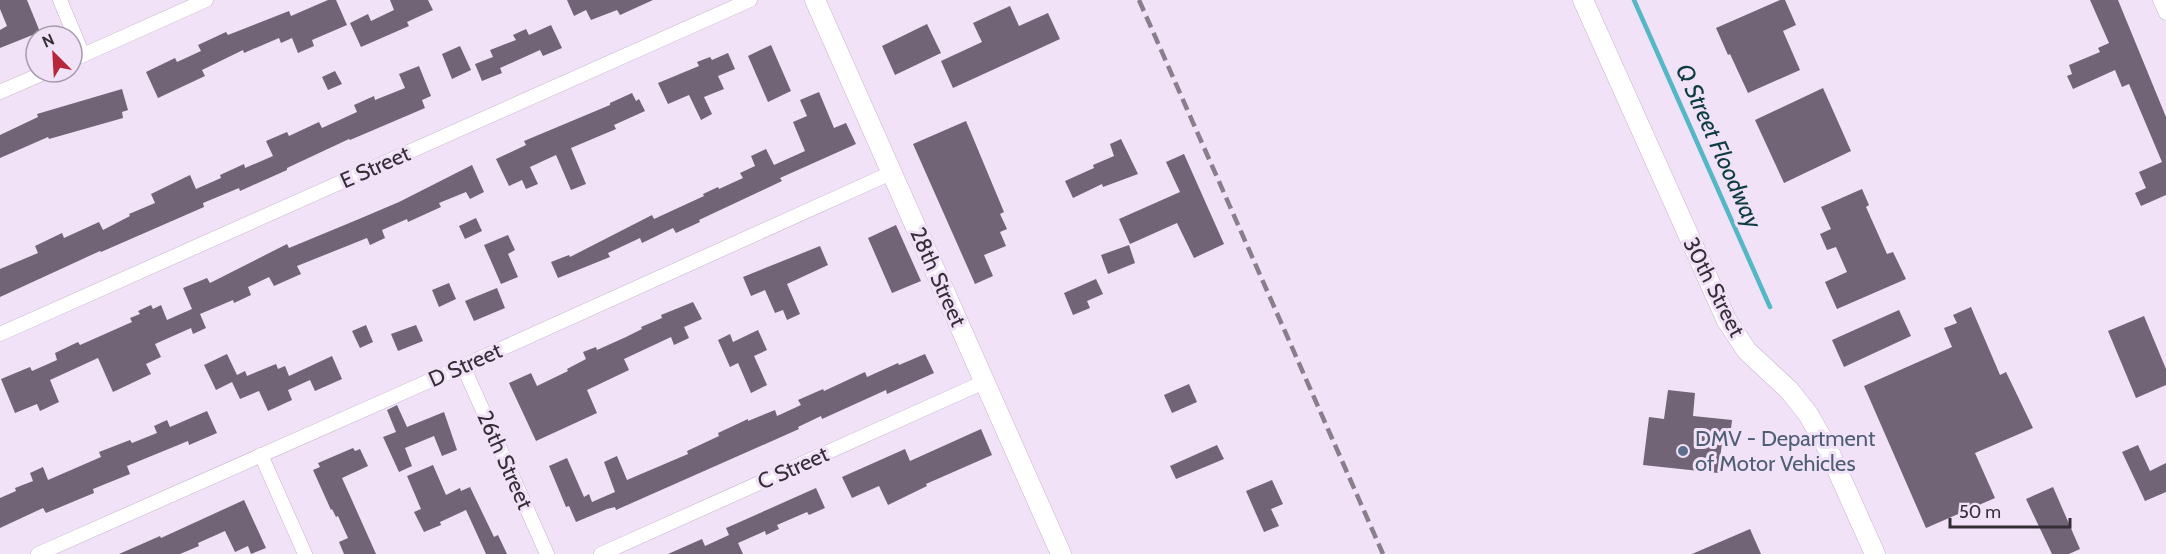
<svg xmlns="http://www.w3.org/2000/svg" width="2166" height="554" font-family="Cabin,sans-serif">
	<rect width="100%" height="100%" fill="#f1e2f7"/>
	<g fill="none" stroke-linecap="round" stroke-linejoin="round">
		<path stroke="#53b7c6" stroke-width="4.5" d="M1634 0 1770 307"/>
	</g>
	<g fill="#716477">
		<path d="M0 0H27L40 32 0 48V30L7 26 0 9Z"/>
		<path d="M328 0H336L347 25 312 40 314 46 298 53 292 38 281 43 279 38 244 53 243 50 202 70 205 76 158 98 146 72 175 58 177 62 201 51 198 45 226 32 228 35 289 11 291 16Z"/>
		<path d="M390 0H428L433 10 407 22 409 26 361 47 350 23 368 14 371 21 394 10Z"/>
		<path d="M567 0H653L620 15 617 10 591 20 586 10 574 16Z"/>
		<path d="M1780 0H1785L1796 25 1783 31 1800 70 1748 93 1730 54 1728 55 1716 28Z"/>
		<path d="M2090 0H2118L2166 117V195L2141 206 2135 193 2146 188 2139 172 2162 162 2129 84 2122 87 2115 70 2073 89 2067 76 2072 74 2069 65 2100 52 2098 48 2109 43Z"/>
		<path d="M1010 6 1019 26 1048 13 1060 39 953 88 941 61 982 42 973 23Z"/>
		<path d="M927 24 941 53 895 75 882 46Z"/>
		<path d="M551 25 562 48 543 56 540 50 500 68 502 73 482 81 475 64 493 57 490 50 516 40 513 35 526 29 529 35Z"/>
		<path d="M771 45 791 91 768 102 748 56Z"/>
		<path d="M460 46 471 70 452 79 442 54Z"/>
		<path d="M728 53 735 69 718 76 724 89 704 97 712 114 701 120 689 95 668 104 658 83 699 66 697 62 710 57 712 60Z"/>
		<path d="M419 66 431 96 422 100 425 108 350 140 349 139 287 168V170L240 191 239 188 203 203 204 207 101 252 100 251 0 297V269L38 253 35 246 62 233 64 238 99 222 103 230 130 216 129 214 155 203 151 194 190 175 196 189 221 178 220 175 244 164 245 168 273 156 266 141 287 132 289 136 319 122 322 128 357 112 354 105 374 96 375 100 405 88 399 74Z"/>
		<path d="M335 71 342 84 328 90 322 77Z"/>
		<path d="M1823 88 1851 151 1784 183 1755 120Z"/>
		<path d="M122 89 128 110 122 112 123 118 49 139 48 137 0 158V135L38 117 37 114Z"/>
		<path d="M819 92 834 128 846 123 856 144 780 178 782 181 699 220 700 222 676 233 673 228 642 243 640 238 608 253 610 257 558 278 551 262 569 255 570 257 652 215 654 219 704 196 703 194 718 187 719 189 743 178 740 173 755 166 751 156 766 149 774 165 805 151 793 122 807 116 800 100Z"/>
		<path d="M632 93 636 101 639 99 645 111 614 125 616 129 571 148 586 184 571 190 556 155 530 167 538 184 526 189 522 180 509 186 496 159 526 145 524 141 610 105V103Z"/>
		<path d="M966 121 1004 212 1000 214 1007 229 1000 232 1006 246 984 255 993 276 975 284 913 144Z"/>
		<path d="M1121 139 1138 174 1103 187 1102 184 1073 198 1065 181 1094 168 1093 165 1114 156 1110 144Z"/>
		<path d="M1184 154 1224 244 1194 258 1177 223 1130 244 1119 219 1180 192 1166 162Z"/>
		<path d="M472 165 484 192 470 199 466 192 439 203 441 207 408 222 407 219 382 230 385 238 370 245 367 238 297 266 301 274 274 286 269 277 248 287 251 295 234 303 233 300 200 314 206 328 193 334 191 328 155 344 161 357 146 364 151 374 113 392 98 358 50 380 59 402 40 411 37 404 15 413 1 379 30 367 32 371 57 360 55 353 78 342 80 345 132 322 130 318 140 314 138 311 151 305 153 309 161 305 167 320 192 309 183 288 207 278 210 283 287 244 289 248 359 219 399 202Z"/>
		<path d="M1862 189 1869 205 1866 207 1887 254 1893 252 1906 279 1837 309 1825 282 1847 272 1836 247 1827 250 1820 234 1831 229 1821 207Z"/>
		<path d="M476 218 482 231 465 239 459 226Z"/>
		<path d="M896 225 921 281 892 293 868 238Z"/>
		<path d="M508 235 515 250 508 254 518 277 501 284 484 245Z"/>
		<path d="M1129 245 1135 263 1108 274 1101 255Z"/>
		<path d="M820 246 828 265 787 284 800 314 787 320 783 310 775 313 765 290 751 296 743 277Z"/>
		<path d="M1096 279 1103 294 1087 301 1090 308 1073 315 1064 293Z"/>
		<path d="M449 283 456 299 439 307 432 290Z"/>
		<path d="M497 288 505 308 474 321 465 301Z"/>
		<path d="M693 302 702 319 684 327 689 338 674 345 671 337 624 359 629 370 587 390 597 413 536 441 509 383 531 373 537 386 568 371 567 369 586 359 583 352 596 347 597 350 626 337 642 329 641 327 662 318 661 315Z"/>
		<path d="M1971 307 2000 375 2006 372 2033 428 1975 453 1995 498 1926 528 1864 386 1952 347 1944 328 1957 323 1953 315Z"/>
		<path d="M1899 310 1911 336 1844 367 1832 340Z"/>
		<path d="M2144 316 2166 369V385L2136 398 2108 331Z"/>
		<path d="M366 325 373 342 360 348 352 331Z"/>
		<path d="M416 325 423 341 398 351 391 334Z"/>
		<path d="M758 330 767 350 754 356 767 385 751 393 738 363 730 367 718 340 730 334 733 342Z"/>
		<path d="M227 354 237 375 245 371 247 376 276 364 278 369 285 366 289 376 332 356 342 379 315 391 310 380 288 390 292 400 268 411 259 391 240 399 232 382 216 390 204 365Z"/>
		<path d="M925 354 934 373 887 394 886 390 822 419 821 416 798 427 799 429 616 510 615 507 607 509 576 522 569 506 566 507 549 466 567 458 584 497 589 494 592 502 615 492 604 462 617 456 627 480 688 454 687 451 719 436 718 433 748 419V421L775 410 777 416 801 405 798 400 823 389 824 391 865 372 867 377 898 363 899 365Z"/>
		<path d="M1189 384 1197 402 1172 413 1164 395Z"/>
		<path d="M1668 390 1695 393 1693 416 1732 420 1730 437 1723 436 1718 473 1643 465 1649 417 1664 419Z"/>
		<path d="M397 405 407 427 444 412 457 450 442 456 434 436 405 448 412 466 399 472 383 437 396 432 387 410Z"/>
		<path d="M207 411 217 433 189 445 188 441 127 466 130 474 93 489 94 493 46 513 43 508 0 528V498L16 491 15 488 33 481 30 473 43 467 48 480 101 457 99 452 130 440 132 443 157 433 154 426 167 420 170 427Z"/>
		<path d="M981 429 992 455 926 484 927 486 888 505 879 486 852 498 842 477 905 449 910 461Z"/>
		<path d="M1217 445 1224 459 1176 479 1170 466Z"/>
		<path d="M2138 445 2150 471 2166 463V492L2145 501 2122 452Z"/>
		<path d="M353 448 355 451 360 449 368 466 342 478 376 554H344L339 542 348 538 338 516 336 517 332 509 331 510 313 470 320 467 318 463Z"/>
		<path d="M433 465 446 495 460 488 461 491 470 487 494 537 498 535 507 554H486L466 510 440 522 441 525 424 532 414 512 421 509 407 476Z"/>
		<path d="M1272 480 1283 504 1271 509 1279 526 1264 532 1246 491Z"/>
		<path d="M2053 487 2080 549 2069 554H2052L2026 499Z"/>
		<path d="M816 488 825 508 809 515 807 512 777 525 779 529 766 535 765 531 738 543 743 554H668L702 539 705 546 729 535 726 528 733 525Z"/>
		<path d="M244 500 266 548 251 554 248 546 235 552 225 531 198 543 199 546 180 554H119L160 536 161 538Z"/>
		<path d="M1750 529 1761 554H1692Z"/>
	</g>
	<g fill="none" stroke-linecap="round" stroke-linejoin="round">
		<defs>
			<g id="street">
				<path d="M60 0 83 55"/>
				<path d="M2160 0 2166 13"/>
				<path d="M72 60 206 0"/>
				<path d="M0 92 46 72"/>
				<path d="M0 334 750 0"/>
				<path d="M463 366 547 554"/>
				<path d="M261 455 305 554"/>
				<path d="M38 554 463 366 891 173"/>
				<path d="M601 554 984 382"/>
			</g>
			<g id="secondary">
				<path d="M815 0 1061 554"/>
				<path d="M1583 0 1727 321 1747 351 1789 390 1808 414 1827 447 1875 554"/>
			</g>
		</defs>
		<use href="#street" stroke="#c3b5c9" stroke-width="15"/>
		<use href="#secondary" stroke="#c3b5c9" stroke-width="21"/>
		<use href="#street" stroke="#fff" stroke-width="14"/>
		<use href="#secondary" stroke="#fff" stroke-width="20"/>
		<path stroke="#887e8c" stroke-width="4.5" stroke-dasharray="12 6" stroke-linecap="butt" d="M1139 0 1383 554"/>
	</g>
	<circle fill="#5c6f8a" stroke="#f1e2f7" stroke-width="2" cx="1683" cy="451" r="6"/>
	<g text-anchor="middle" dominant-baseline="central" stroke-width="6" stroke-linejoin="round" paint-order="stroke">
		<g font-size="22" fill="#342e36" stroke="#f1e2f7">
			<text transform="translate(375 167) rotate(-24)">E Street</text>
			<text transform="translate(938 277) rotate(66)">28th Street</text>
			<text transform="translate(1714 287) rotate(63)">30th Street</text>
			<text transform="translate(465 365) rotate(-24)">D Street</text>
			<text transform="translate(505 460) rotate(66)">26th Street</text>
			<text transform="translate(793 468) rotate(-24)">C Street</text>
		</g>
		<g font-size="22" fill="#4e5e75" stroke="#f1e2f7" text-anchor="start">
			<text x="1695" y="438">DMV - Department<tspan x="1695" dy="25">of Motor Vehicles</tspan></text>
		</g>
		<g font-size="24" font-style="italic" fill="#0d3c43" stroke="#f1e2f7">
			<text transform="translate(1719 146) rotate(66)">Q Street Floodway</text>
		</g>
	</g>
	<g transform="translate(54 54) rotate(336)"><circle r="28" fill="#f1e2f7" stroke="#a59aaa" stroke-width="1.5"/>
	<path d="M0-4.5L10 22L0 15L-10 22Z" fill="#b8263a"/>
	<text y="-9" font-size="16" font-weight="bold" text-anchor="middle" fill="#342e36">N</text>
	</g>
	<path d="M1950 518v9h120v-9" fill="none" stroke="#342e36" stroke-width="3"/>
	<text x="1959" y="518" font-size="18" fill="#342e36" stroke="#f1e2f7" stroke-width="4.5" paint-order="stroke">50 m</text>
</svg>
